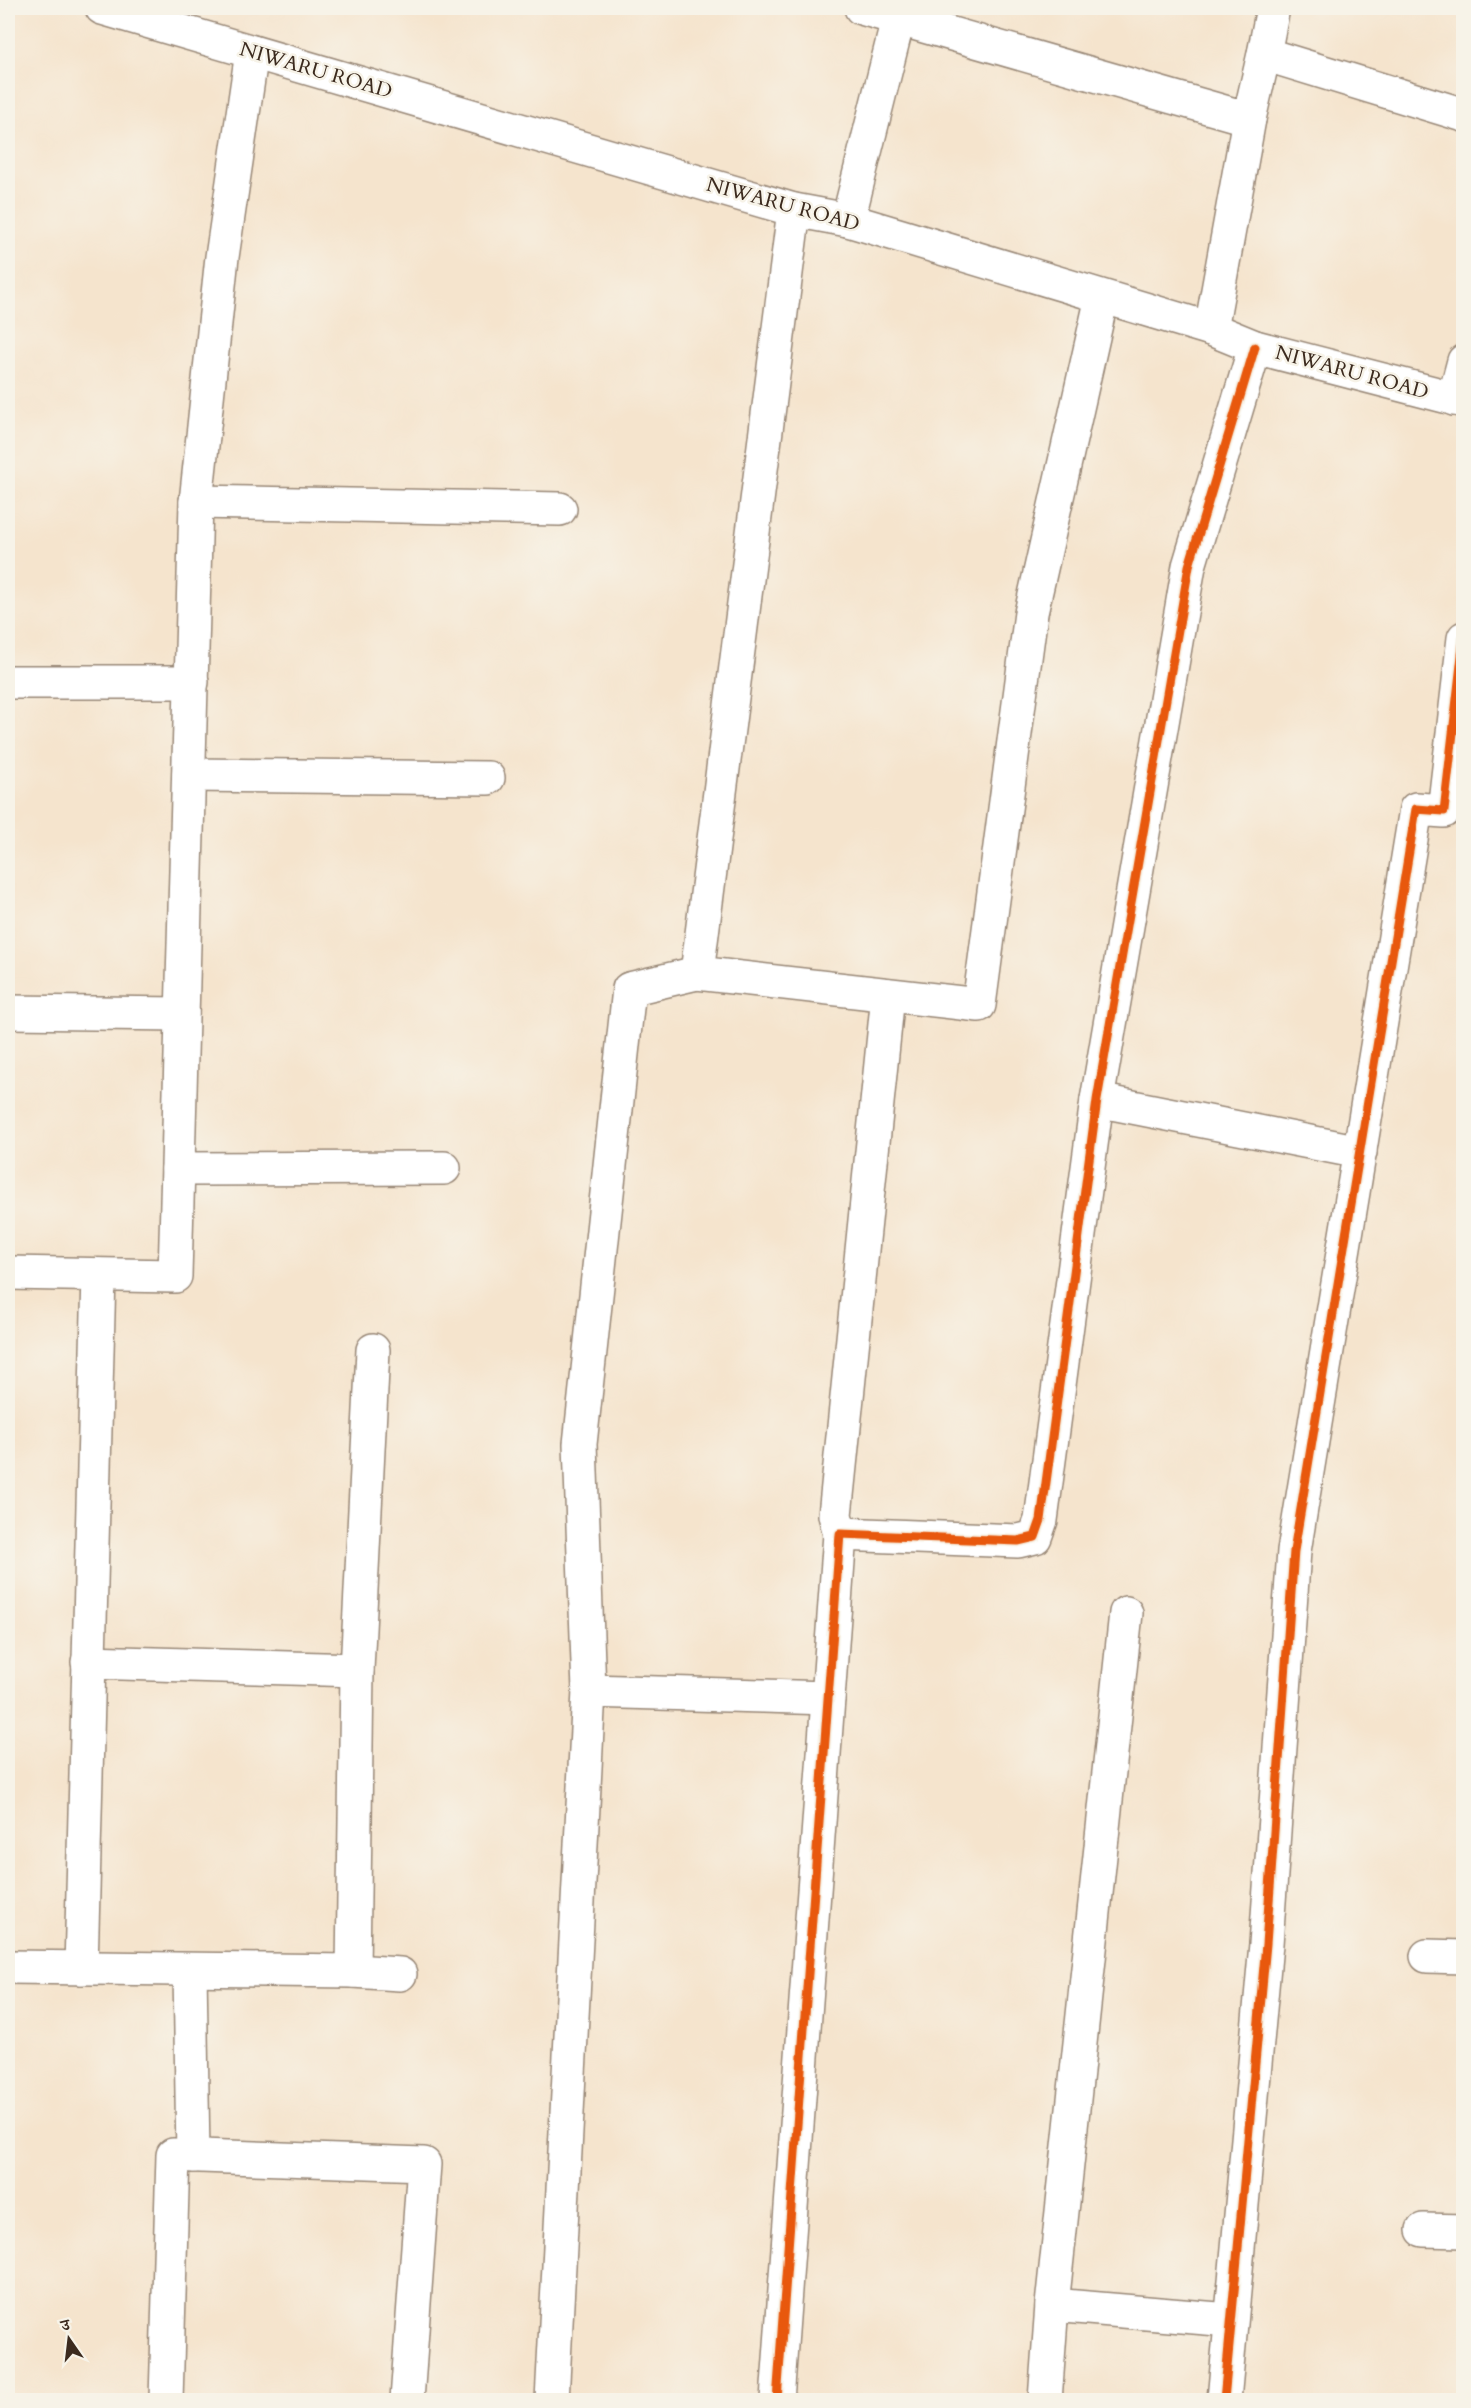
<svg xmlns="http://www.w3.org/2000/svg" width="1471" height="2408" font-family="Cardo,'Noto Serif Devanagari',serif">
	<rect width="100%" height="100%" fill="#f7f3e8"/>
	<filter id="ink" filterUnits="userSpaceOnUse"><feTurbulence type="fractalNoise" baseFrequency=".0167" numOctaves="2"/><feDisplacementMap in="SourceGraphic" scale="12" xChannelSelector="R" yChannelSelector="G"/><feConvolveMatrix kernelMatrix="1 2 1 2 8 2 1 2 1" color-interpolation-filters="sRGB"/></filter>
	<filter id="wash" filterUnits="userSpaceOnUse"><feTurbulence type="fractalNoise" baseFrequency=".008" numOctaves="4" result="noise"/><feDisplacementMap in="SourceGraphic" scale="24" xChannelSelector="R" yChannelSelector="G"/><feGaussianBlur stdDeviation="1.35" result="paint"/><feColorMatrix in="noise" values="0 0 0 0 0 0 0 0 0 0 0 0 0 0 0 0 0 1.4 0 .05"/><feComposite in="paint" operator="in"/></filter>
	<g filter="url(#wash)">
		<rect width="100%" height="100%" fill="#f5e4cd"/>
	</g>
	<g filter="url(#ink)">
		<g fill="none" stroke-linecap="round" stroke-linejoin="round">
			<defs>
				<g id="minor">
					<path d="M102 8 794 210 848 220 1211 329 1255 347 1464 401"/>
					<path d="M861 8 1249 119"/>
					<path d="M1264 54 1273 8"/>
					<path d="M794 210 697 973 979 1005 1031 613 1102 297"/>
					<path d="M848 220 901 8"/>
					<path d="M1211 329 1249 119 1264 54 1464 115"/>
					<path d="M1454 399 1464 361"/>
					<path d="M196 502 560 509"/>
					<path d="M8 682H192"/>
					<path d="M189 775 488 778"/>
					<path d="M8 1012 182 1014"/>
					<path d="M1097 1100 1360 1152"/>
					<path d="M178 1169 444 1168"/>
					<path d="M8 1273 175 1276 196 502 222 257 252 52"/>
					<path d="M840 1534 835 1515 888 995"/>
					<path d="M88 1662 357 1670"/>
					<path d="M589 1691 828 1698"/>
					<path d="M1427 1956 1464 1957"/>
					<path d="M8 1967 353 1971 357 1670 373 1350"/>
					<path d="M81 1968 99 1275"/>
					<path d="M190 1970 193 2156"/>
					<path d="M353 1971 400 1974"/>
					<path d="M1423 2230 1464 2231"/>
					<path d="M1052 2305 1230 2320"/>
					<path d="M166 2400 173 2155 424 2164 407 2400"/>
					<path d="M552 2400 589 1691 580 1444 629 989 697 973"/>
					<path d="M777 2400 840 1534 1018 1541 1035 1537 1041 1520 1097 1100 1189 566 1255 347"/>
					<path d="M1045 2400 1052 2305 1126 1613"/>
					<path d="M1224 2400 1266 1944 1294 1551 1416 809 1444 811 1464 638"/>
				</g>
			</defs>
			<use href="#minor" stroke="#988776" stroke-width="36"/>
			<use href="#minor" stroke="#fff" stroke-width="33"/>
			<defs>
				<g id="cycleway">
					<path d="M777 2400 840 1534 1018 1541 1035 1537 1041 1520 1097 1100 1189 566 1255 347"/>
					<path d="M1224 2400 1266 1944 1294 1551 1416 809 1444 811 1464 638"/>
				</g>
			</defs>
			<use href="#cycleway" stroke="#f7f3e8" stroke-width="13"/>
			<use href="#cycleway" stroke="#e8590c" stroke-width="9"/>
		</g>
	</g>
	<g text-anchor="middle" dominant-baseline="central" stroke-width="5" stroke-linejoin="round" paint-order="stroke">
		<g font-size="20" fill="#3b2a1e" stroke="#f7f3e8">
			<text transform="translate(316 70) rotate(16)">NIWARU ROAD</text>
			<text transform="translate(783 204) rotate(15)">NIWARU ROAD</text>
			<text transform="translate(1352 372) rotate(15)">NIWARU ROAD</text>
		</g>
	</g>
	<rect width="1471" height="2408" fill="none" stroke="#f7f3e8" stroke-width="30"/>
	<g transform="translate(69 2339) rotate(346)" stroke="#f7f3e8" stroke-width="4.5" paint-order="stroke">
	<path d="M0-4.5L10 22L0 15L-10 22Z" fill="#3b2a1e"/>
	<text y="-9" font-size="16" font-weight="bold" text-anchor="middle" fill="#3b2a1e">उ</text>
	</g>
</svg>
